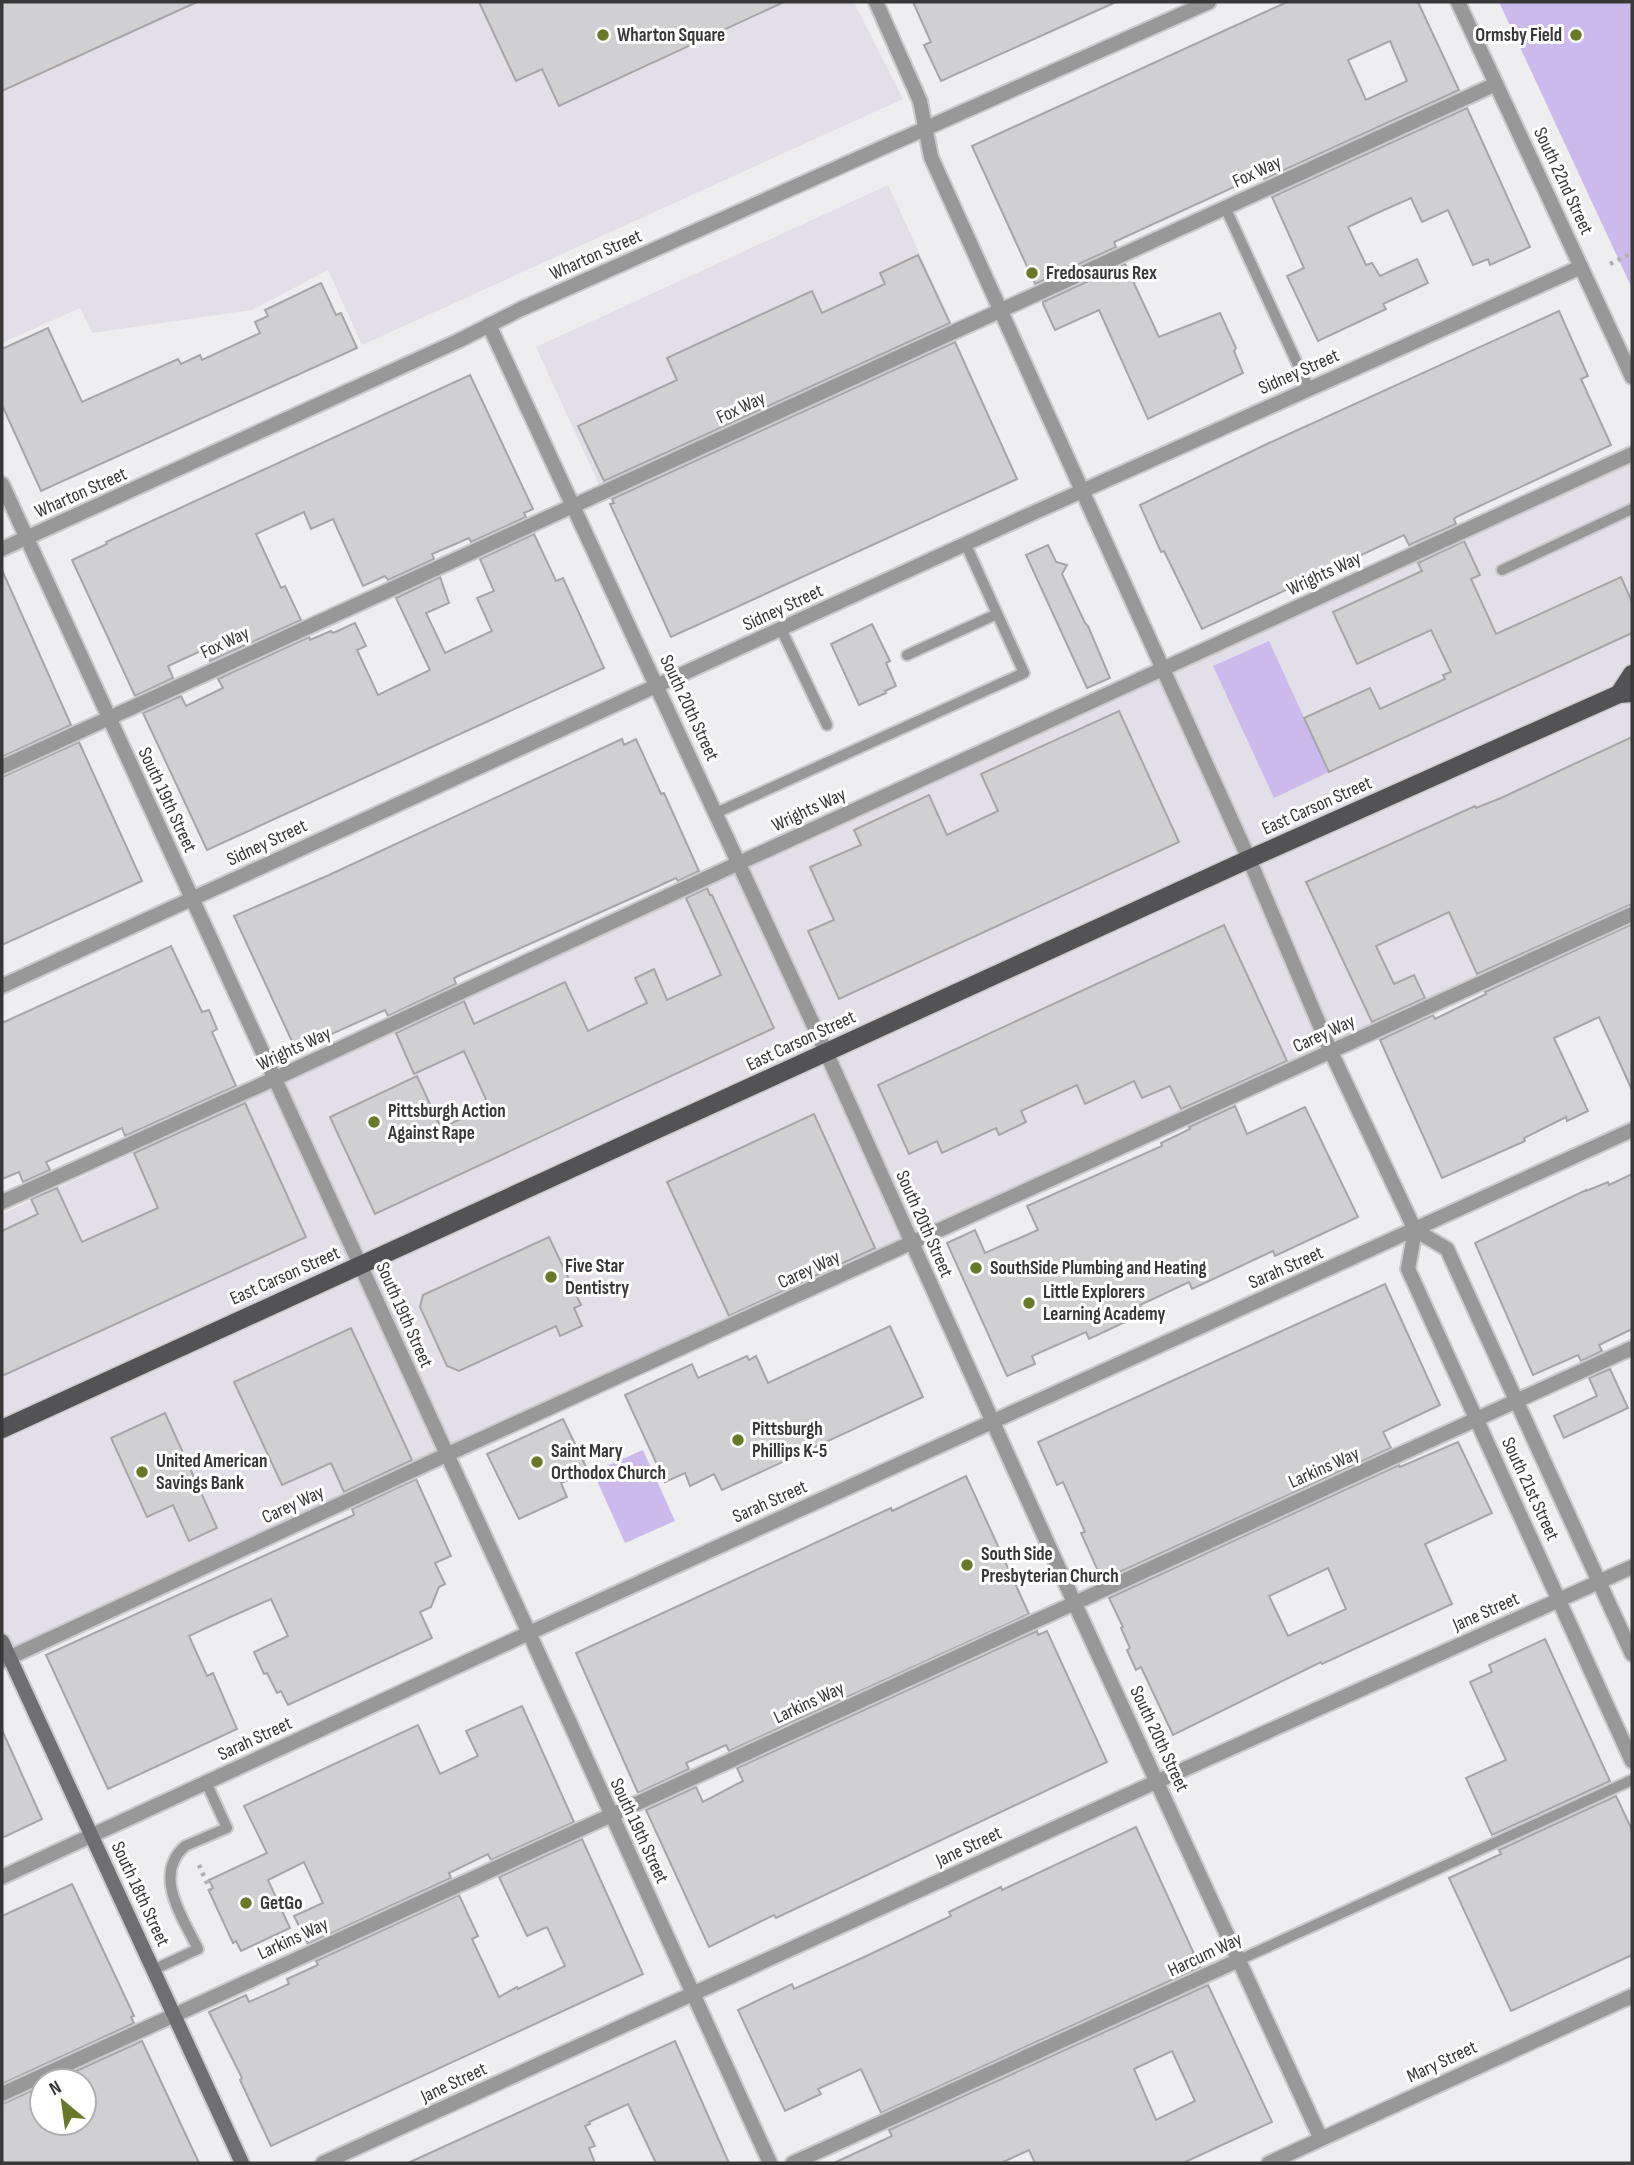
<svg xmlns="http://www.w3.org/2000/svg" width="1634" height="2165" font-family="'Sofia Sans Condensed',sans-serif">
	<rect width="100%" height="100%" fill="#eeedf0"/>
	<g fill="#e3dfe9">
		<path d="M2 2H854L903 99 362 345 328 270 252 310 92 333 80 308 2 343Z"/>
		<path d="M888 185 952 324 600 487 536 347Z"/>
		<path d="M1632 461V914L2 1662V1214L1288 618Z"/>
	</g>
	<g fill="#ccbaec">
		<path d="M1499 2H1632V289L1623 269Z"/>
		<path d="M1269 641 1329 772 1274 798 1213 666Z"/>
		<path d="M643 1450 675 1521 625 1543 593 1472Z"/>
	</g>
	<g fill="#d0cfd2" stroke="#a6a5a8" stroke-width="2" fill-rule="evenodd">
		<path d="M2 2H197L2 91Z"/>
		<path d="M479 2H784L559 106 542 69 516 81Z"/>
		<path d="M913 2H1116L941 81 924 45 931 42Z"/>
		<path d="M1287 2H1418L1459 90 1264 179 1262 174 1114 242 1116 247 1035 284 972 146ZM1390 41 1407 81 1366 100 1348 60Z"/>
		<path d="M1467 108 1530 247 1490 265 1488 259 1473 265 1448 210 1422 222 1411 198 1375 214 1348 227 1366 265 1372 263 1380 276 1417 259 1428 283 1383 304 1386 309 1318 341 1287 276 1304 268 1272 197Z"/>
		<path d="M918 255 950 323 604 481 578 426 677 380 667 358 812 291 822 313 885 284 880 273Z"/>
		<path d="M1125 264 1159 337 1220 313 1236 348 1234 351 1243 373 1148 419 1099 310 1055 330 1043 304V302Z"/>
		<path d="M321 283 336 315 341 313 357 348 41 491 2 405V349L48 328 82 402 178 359 181 364 200 355 202 360 260 333 255 322 268 316 265 310Z"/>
		<path d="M1559 311 1588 376 1581 379 1611 445 1456 517 1454 519 1456 524 1409 545 1404 535 1202 629 1164 551 1161 552 1140 505 1269 443Z"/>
		<path d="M955 342 1017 479 671 637 610 504 614 503 612 499Z"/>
		<path d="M470 375 533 509 524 513 526 517 471 542 469 538 432 554 434 559 388 580 385 576 363 586 333 519 311 529 304 512 256 534 281 588 285 586 301 620 210 661 205 649 168 666 173 678 135 696 72 560 107 544 106 542Z"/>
		<path d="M534 534 556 581 563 578 604 668 207 850 143 713 181 696 186 706 223 688 218 679 309 637 310 640 331 631 333 633 355 623 366 646 357 650 378 695 430 670 396 598 440 577 449 603 426 613 445 653 492 631 477 598 494 591 480 559Z"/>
		<path d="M1464 541 1480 575 1471 579 1496 634 1621 577 1632 602V633L1329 772 1304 718 1370 688 1380 709 1445 679 1443 675 1451 672 1431 630 1357 664 1333 612 1422 571 1418 563Z"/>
		<path d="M1048 545 1056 562 1067 565 1062 574 1085 623 1088 626 1110 678 1087 688 1026 555Z"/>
		<path d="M2 570 71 725 2 757Z"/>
		<path d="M872 624 890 661 886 663 896 686 885 691 886 693 859 705 831 644Z"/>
		<path d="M1119 711 1179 842 839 999 808 931 834 920 810 867 861 845 854 830 929 795 947 835 998 811 981 774Z"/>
		<path d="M1632 737V904L1477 974 1449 912 1376 946 1394 984 1414 975 1425 998 1372 1022 1306 882 1475 806 1476 808 1501 798Z"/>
		<path d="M622 739 624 745 636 739 661 794 664 793 699 871 678 881 676 878 650 890 458 976 454 978 456 984 388 1016 385 1010 296 1050 234 916 329 875Z"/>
		<path d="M79 742 142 881 2 945V777Z"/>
		<path d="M707 888 710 895H712L774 1028 375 1214 330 1117 417 1076 441 1128 489 1106 464 1051 414 1074 396 1033 464 1001 474 1024 565 982 588 1031 647 1003 635 978 654 969 667 1000 721 975 686 898Z"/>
		<path d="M1632 924V1090L1599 1017 1554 1038 1588 1111 1567 1121 1566 1117 1524 1138 1525 1141 1442 1178 1380 1040 1433 1015 1435 1019 1486 994 1485 992Z"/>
		<path d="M1224 925 1287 1061 1181 1109 1170 1086 1142 1098 1134 1081 1085 1104 1077 1085 1021 1111 1026 1122 999 1135 996 1128 942 1153 937 1141 909 1154 878 1085Z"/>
		<path d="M171 946 202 1012 209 1010 217 1029 212 1032 236 1086 125 1136 122 1128 73 1150 46 1162 50 1170 23 1182 19 1172 2 1179V1023Z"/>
		<path d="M245 1103 306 1237 2 1376V1231L38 1214 31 1199 57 1188 82 1242 158 1208 134 1153Z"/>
		<path d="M1235 1106 1247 1134 1305 1107 1358 1217 1275 1256 1273 1251 1192 1289 1189 1282 1140 1305 1144 1313 1108 1330 1089 1339 1086 1332 1032 1356 1035 1364 1007 1376 947 1243 975 1230 985 1253 1038 1230 1027 1206 1162 1146 1161 1143 1190 1129 1189 1127Z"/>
		<path d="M814 1114 875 1248 729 1316 667 1182Z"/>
		<path d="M1632 1174V1329L1599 1345 1602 1351 1581 1361 1578 1355 1533 1375 1475 1243 1586 1190V1191L1608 1182 1609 1185Z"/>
		<path d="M549 1237 581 1305 574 1308 582 1326 560 1336 556 1326 459 1371 447 1366 420 1307 423 1295Z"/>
		<path d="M1385 1284 1440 1405 1383 1432 1391 1448 1102 1580 1081 1533 1085 1532 1063 1482 1057 1485 1038 1442Z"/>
		<path d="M890 1326 923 1397 722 1490 714 1474 690 1486 685 1473 665 1482 625 1395 692 1364 698 1378 747 1356 749 1360 756 1356 768 1383Z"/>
		<path d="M351 1328 412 1460 344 1492 331 1463 282 1485 234 1382Z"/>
		<path d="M1610 1369 1628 1408 1564 1438 1554 1416 1597 1396 1589 1378Z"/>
		<path d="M165 1413 217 1528 189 1541 173 1505 147 1517 111 1438Z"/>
		<path d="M563 1419 588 1471 561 1483 567 1497 519 1519 487 1454Z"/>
		<path d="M1458 1442 1492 1513 1425 1544 1452 1604 1322 1664 1321 1662 1173 1735 1141 1667 1136 1670 1127 1650 1130 1648 1121 1628 1123 1627 1109 1598 1399 1465 1400 1467ZM1328 1568 1346 1609 1288 1636 1269 1596Z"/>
		<path d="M966 1476 1029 1614 729 1751 726 1745 686 1763 689 1769 638 1793 576 1653 891 1508 892 1511Z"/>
		<path d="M416 1479 451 1556 435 1563 445 1584 439 1587 431 1607 420 1612 432 1638 288 1705 281 1691 277 1693 267 1673 264 1674 254 1652 288 1636 271 1599 206 1628 189 1636 207 1676 213 1673 237 1729 108 1789 46 1655 334 1524 354 1515 352 1509Z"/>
		<path d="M1037 1631 1038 1635 1047 1631 1107 1762 776 1918 774 1915 709 1947 646 1810 696 1787 703 1802 743 1781 737 1768Z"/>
		<path d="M1545 1639 1610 1781 1492 1835 1466 1778 1506 1760 1470 1682 1492 1672 1489 1665Z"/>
		<path d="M522 1706 574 1822 491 1860 488 1854 449 1873 451 1878 308 1944 294 1916 323 1903 304 1862 268 1880 290 1928 241 1951 236 1941 233 1943 209 1891 213 1888 209 1880 267 1853 244 1806 418 1725 440 1774 478 1756 466 1731Z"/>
		<path d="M2 1730 42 1819 2 1838Z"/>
		<path d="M1616 1796 1632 1830V1955L1511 2011 1449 1878 1501 1854 1499 1850Z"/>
		<path d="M1136 1827 1200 1967 881 2113 861 2069 818 2089 821 2094 785 2111 738 2010 792 1984 794 1989 862 1958 951 1916 949 1912 976 1899 1001 1887 1002 1890Z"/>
		<path d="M582 1839 643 1974 271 2146 240 2080 242 2078 209 2012 246 1995 249 2002 289 1984 287 1979 318 1965 316 1961 459 1895 478 1936 472 1939 499 1997 517 1987 518 1989 565 1966 547 1927 527 1936 499 1877Z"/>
		<path d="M72 1884 134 2016 131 2017 134 2023 2 2084V1916Z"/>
		<path d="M1208 1985 1272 2122 1183 2163H1035L1029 2150 1001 2163H834L892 2136 889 2130ZM1172 2051 1195 2101 1156 2120 1134 2069Z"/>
		<path d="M142 2041 199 2163H2V2104L42 2086V2123H84V2081H54Z"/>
		<path d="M675 2041 729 2163H656L628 2104 589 2122 590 2124 585 2126 595 2146 589 2148 595 2163H408Z"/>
	</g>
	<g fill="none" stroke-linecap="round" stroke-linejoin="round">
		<defs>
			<g id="lane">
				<path d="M1225 207 1309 389"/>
				<path d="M1502 570 1632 509"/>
				<path d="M781 629 827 725"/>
				<path d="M907 655 997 614"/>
				<path d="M716 813 1024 673 966 545"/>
				<path d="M1239 1960 1632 1780"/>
				<path d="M153 1970 198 1949C183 1918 152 1875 185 1846L227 1828 206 1782"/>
			</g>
			<g id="street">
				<path d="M876 2 920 101 931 157 1249 859 1331 1052 1415 1230 1447 1249 1632 1654"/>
				<path d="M1458 2 1632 377"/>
				<path d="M489 325 826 1052 1074 1602 1321 2139"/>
				<path d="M2 484 529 1633 770 2163"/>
				<path d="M2 549 458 341 521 309 1209 2"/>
				<path d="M2 767 1496 84"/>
				<path d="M2 986 1033 513 1581 267"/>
				<path d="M2 1202 274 1079 739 863 1632 454"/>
				<path d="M1415 1230 1408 1269 1632 1761"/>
				<path d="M2 1661 446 1455 1632 914"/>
				<path d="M2 1877 529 1633 1632 1130"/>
				<path d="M2 2094 1632 1348"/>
				<path d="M323 2163 1158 1781 1632 1567"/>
				<path d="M793 2163 1239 1960"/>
				<path d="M1269 2163 1632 1996"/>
			</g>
			<path id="secondary" d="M2 1641 242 2163"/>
			<g id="primary">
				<path d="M1619 694 1632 674"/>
				<path d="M2 1429 1249 859 1619 694 1632 693"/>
			</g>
		</defs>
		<use href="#lane" stroke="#cac9cb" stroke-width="14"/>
		<use href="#street" stroke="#cac9cb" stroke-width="18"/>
		<use href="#secondary" stroke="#cac9cb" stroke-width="18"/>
		<use href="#primary" stroke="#cac9cb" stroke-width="21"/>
		<g stroke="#afafb1" stroke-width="4.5" stroke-dasharray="3.5 5" stroke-linecap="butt">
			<path d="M1610 264 1632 253"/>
			<path d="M199 1865 210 1890"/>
		</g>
		<use href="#lane" stroke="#989899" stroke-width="10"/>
		<use href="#street" stroke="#989899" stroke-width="14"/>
		<use href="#secondary" stroke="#6f6f71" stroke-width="14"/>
		<use href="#primary" stroke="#535254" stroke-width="18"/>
	</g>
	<g fill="#687a2a" stroke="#fff" stroke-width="2.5">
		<circle cx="603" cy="35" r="7"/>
		<circle cx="1576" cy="35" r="7"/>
		<circle cx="1032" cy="273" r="7"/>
		<circle cx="374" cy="1122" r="7"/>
		<circle cx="976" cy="1268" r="7"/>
		<circle cx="551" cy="1277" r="7"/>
		<circle cx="1029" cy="1303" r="7"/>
		<circle cx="738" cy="1440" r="7"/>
		<circle cx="537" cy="1462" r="7"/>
		<circle cx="142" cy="1472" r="7"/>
		<circle cx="967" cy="1565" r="7"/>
		<circle cx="246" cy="1903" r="7"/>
	</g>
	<g text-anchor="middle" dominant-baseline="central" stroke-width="6" stroke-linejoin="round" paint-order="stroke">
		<g font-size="19" font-weight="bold" fill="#383839" stroke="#fff" text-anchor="start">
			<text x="617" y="35">Wharton Square</text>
			<text x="1562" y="35" text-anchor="end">Ormsby Field</text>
			<text x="1046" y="273">Fredosaurus Rex</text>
			<text x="388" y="1111">Pittsburgh Action<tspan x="388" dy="22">Against Rape</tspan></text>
			<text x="565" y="1266">Five Star<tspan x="565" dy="22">Dentistry</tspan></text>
			<text x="990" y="1268">SouthSide Plumbing and Heating</text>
			<text x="1043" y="1292">Little Explorers<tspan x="1043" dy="22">Learning Academy</tspan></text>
			<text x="752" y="1429">Pittsburgh<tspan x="752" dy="22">Phillips K-5</tspan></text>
			<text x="551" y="1451">Saint Mary<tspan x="551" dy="22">Orthodox Church</tspan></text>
			<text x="156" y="1461">United American<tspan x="156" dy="22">Savings Bank</tspan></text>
			<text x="981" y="1554">South Side<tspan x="981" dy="22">Presbyterian Church</tspan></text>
			<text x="260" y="1903">GetGo</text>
		</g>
		<g font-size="19" fill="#383839" stroke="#fff">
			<text transform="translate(1257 172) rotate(-25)">Fox Way</text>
			<text transform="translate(1563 181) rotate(65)">South 22nd Street</text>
			<text transform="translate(596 255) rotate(-24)">Wharton Street</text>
			<text transform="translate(1299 372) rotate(-24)">Sidney Street</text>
			<text transform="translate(741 408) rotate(-25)">Fox Way</text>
			<text transform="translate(81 493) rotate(-24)">Wharton Street</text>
			<text transform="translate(1324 574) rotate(-25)">Wrights Way</text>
			<text transform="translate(783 608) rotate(-25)">Sidney Street</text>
			<text transform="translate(225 643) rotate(-25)">Fox Way</text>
			<text transform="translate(689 708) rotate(65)">South 20th Street</text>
			<text transform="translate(167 800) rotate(65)">South 19th Street</text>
			<text transform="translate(1317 806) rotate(-24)">East Carson Street</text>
			<text transform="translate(809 810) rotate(-25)">Wrights Way</text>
			<text transform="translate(267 843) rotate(-25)">Sidney Street</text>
			<text transform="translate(1324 1034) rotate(-25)">Carey Way</text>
			<text transform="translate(801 1041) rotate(-25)">East Carson Street</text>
			<text transform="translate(294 1049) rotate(-25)">Wrights Way</text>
			<text transform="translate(924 1224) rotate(66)">South 20th Street</text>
			<text transform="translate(1286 1268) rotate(-24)">Sarah Street</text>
			<text transform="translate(809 1270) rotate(-25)">Carey Way</text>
			<text transform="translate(285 1276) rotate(-24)">East Carson Street</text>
			<text transform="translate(404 1315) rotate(66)">South 19th Street</text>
			<text transform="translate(1324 1468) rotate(-24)">Larkins Way</text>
			<text transform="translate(1530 1489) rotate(65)">South 21st Street</text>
			<text transform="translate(770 1502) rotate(-24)">Sarah Street</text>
			<text transform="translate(293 1505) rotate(-25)">Carey Way</text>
			<text transform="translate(1486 1612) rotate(-24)">Jane Street</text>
			<text transform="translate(809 1703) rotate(-25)">Larkins Way</text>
			<text transform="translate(255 1739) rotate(-25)">Sarah Street</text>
			<text transform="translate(1159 1739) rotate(65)">South 20th Street</text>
			<text transform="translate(639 1831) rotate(65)">South 19th Street</text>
			<text transform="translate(969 1847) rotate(-25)">Jane Street</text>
			<text transform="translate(140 1894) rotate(65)">South 18th Street</text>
			<text transform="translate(293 1939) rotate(-25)">Larkins Way</text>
			<text transform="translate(1205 1955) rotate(-25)">Harcum Way</text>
			<text transform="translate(1442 2062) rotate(-25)">Mary Street</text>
			<text transform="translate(454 2083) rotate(-25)">Jane Street</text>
		</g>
	</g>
	<rect width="1634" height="2165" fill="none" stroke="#383839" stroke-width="7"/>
	<g transform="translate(63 2102) rotate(331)"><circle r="33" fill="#ffffff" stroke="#afafb0" stroke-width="2"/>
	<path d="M0-5L12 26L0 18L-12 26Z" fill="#687a2a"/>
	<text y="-10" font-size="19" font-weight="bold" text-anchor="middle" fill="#383839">N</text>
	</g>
</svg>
